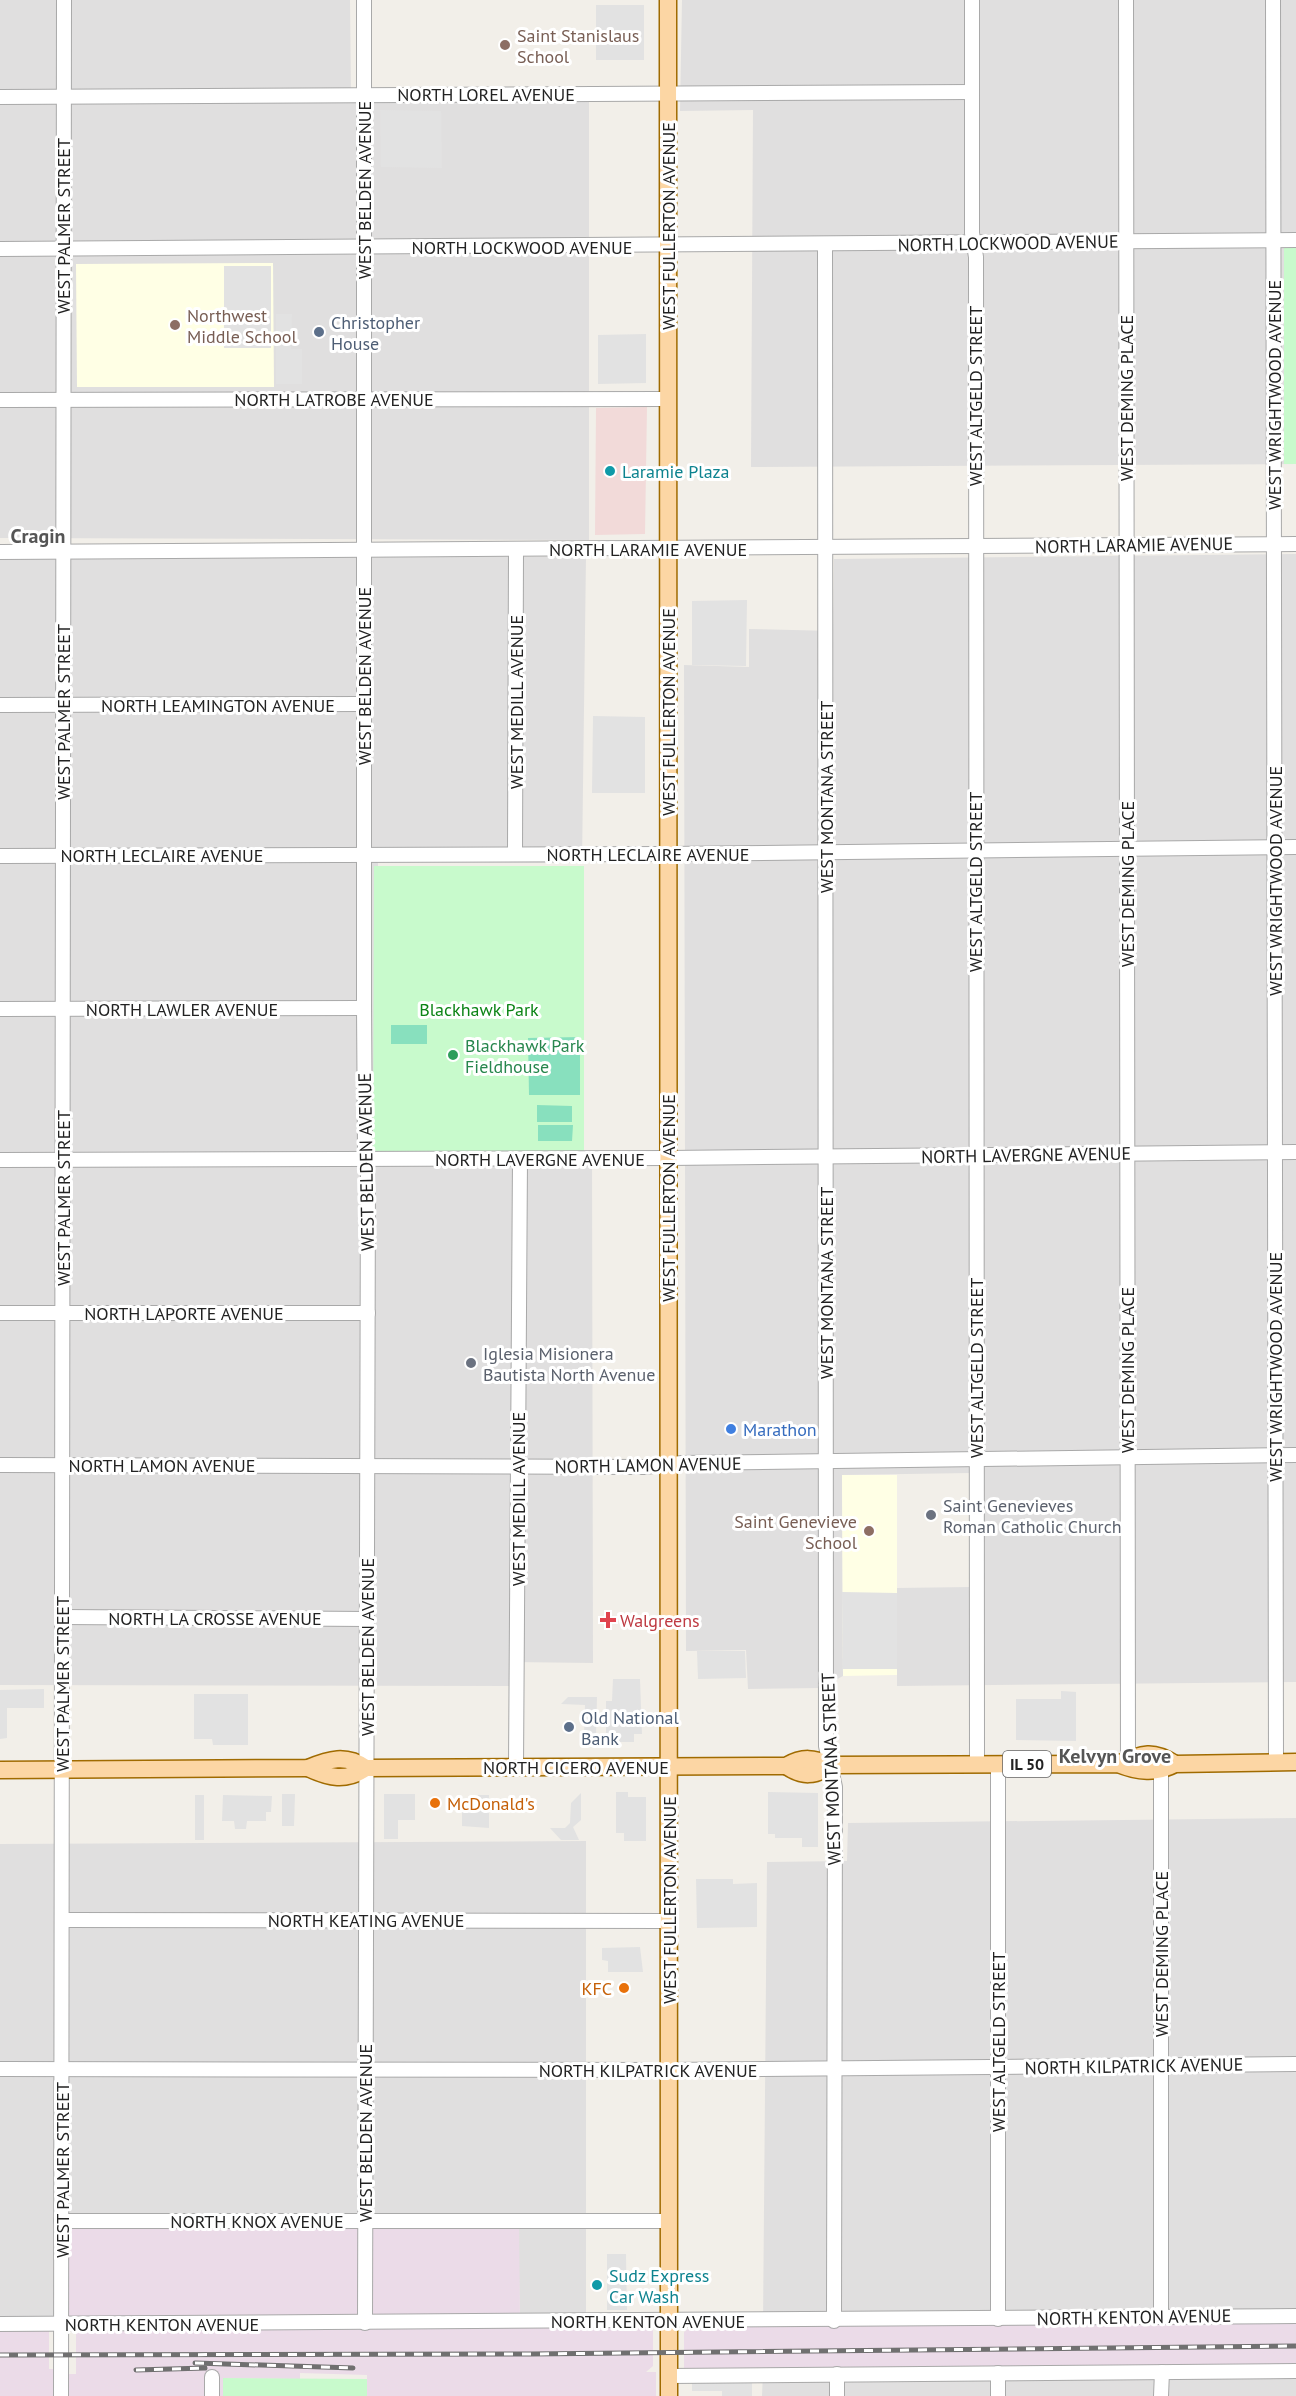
<svg xmlns="http://www.w3.org/2000/svg" width="1296" height="2396" font-family="'PT Sans',sans-serif">
	<rect width="100%" height="100%" fill="#f2efe9"/>
	<g fill="#e0dfdf">
		<path d="M0 0H350L351 98 589 99V540L0 538Z"/>
		<path d="M682 0H1296V464L751 467 753 110 680 111Z"/>
		<path d="M1296 554V1682L897 1686V1588L970 1587V1473L842 1475 843 1676 820 1688 748 1689 746 1650 686 1651 684 665 749 667V629L833 631 834 559Z"/>
		<path d="M586 556 582 863 378 862 376 1153 592 1152 593 1663 512 1662 511 1686 0 1685V559Z"/>
		<path d="M1296 1818V2320L763 2324 767 1862 847 1861 848 1823Z"/>
		<path d="M586 1841V2326H520L518 2228 69 2227V2327L0 2328V1844Z"/>
		<path d="M1296 2366V2396H762L763 2371Z"/>
	</g>
	<path fill="#f2dad9" d="M647 407 645 534 595 535 596 408Z"/>
	<g fill="#ebdbe8">
		<path d="M69 2226 519 2228 520 2326H653V2366L646 2372H656V2396H367V2375L300 2373V2379L224 2378 223 2396H69V2374H76V2328L69 2327Z"/>
		<path d="M1296 2320V2366L684 2372V2332L692 2326Z"/>
		<path d="M49 2327V2369H56V2396H0V2328Z"/>
	</g>
	<g fill="#ffffe5">
		<path d="M273 263 274 387H77L76 264Z"/>
		<path d="M842 1475H897V1675L843 1676Z"/>
	</g>
	<g fill="#c8facc">
		<rect x="1284" y="245" width="12" height="219"/>
		<path d="M374 866H584V1151L373 1153Z"/>
		<path d="M223 2378 367 2379V2396H223Z"/>
	</g>
	<g fill="#88e0be">
		<rect x="391" y="1025" width="36" height="19"/>
		<path d="M580 1037V1095H529L528 1038Z"/>
		<path d="M537 1105 572 1106V1122H537Z"/>
		<path d="M538 1125H573L572 1141H538Z"/>
	</g>
	<g fill="#e2e2e2">
		<rect x="596" y="5" width="48" height="55"/>
		<path d="M380 110 441 111 442 168 381 167Z"/>
		<rect x="224" y="266" width="47" height="82"/>
		<path d="M276 314H292L291 349H302V384H276Z"/>
		<path d="M646 334V383L598 384V335Z"/>
		<path d="M747 600 746 666 692 665V601Z"/>
		<path d="M593 716 645 717V793H592Z"/>
		<path d="M842 1592 897 1593V1669H843Z"/>
		<path d="M697 1651H745L746 1678 698 1679Z"/>
		<path d="M613 1679H640L642 1734H634V1742H606V1701H612Z"/>
		<path d="M44 1689V1708H7V1738L0 1739V1690Z"/>
		<path d="M1061 1691 1076 1692V1741L1016 1740V1699H1061Z"/>
		<path d="M194 1694H248V1745H213L212 1739H194Z"/>
		<path d="M568 1697H597L596 1737H584L585 1705 561 1704Z"/>
		<path d="M616 1792H628V1797H646V1841H624V1833H616Z"/>
		<path d="M768 1792 818 1793V1847H802V1838H775V1834H768Z"/>
		<path d="M581 1793V1820L573 1827 579 1840H561L550 1828H565L570 1823 571 1803Z"/>
		<path d="M282 1794H295L294 1826H282Z"/>
		<path d="M384 1794H415V1820H398V1839H384Z"/>
		<rect x="195" y="1795" width="9" height="45"/>
		<path d="M223 1795 272 1796 271 1812H266V1821H247L246 1829H235L234 1821H222Z"/>
		<path d="M478 1795H489V1828L462 1826V1810H477Z"/>
		<path d="M696 1879H733V1884L757 1883V1927L697 1928Z"/>
		<path d="M640 1947 643 1972H608V1961L602 1960V1948Z"/>
		<path d="M607 2254H626L627 2310H607Z"/>
		<path d="M692 2380H752V2396H722V2391H692Z"/>
	</g>
	<g fill="none" stroke-linecap="round" stroke-linejoin="round">
		<defs>
			<g id="minor">
				<path d="M364 0V1008L365 1147 368 1173 365 2323"/>
				<path d="M972 0V233L976 257 977 1765"/>
				<path d="M1126 0 1128 1768"/>
				<path d="M1273 0 1276 1763"/>
				<path d="M0 97 972 92"/>
				<path d="M825 245 826 1746 835 1787 834 2321"/>
				<path d="M0 249 1296 240"/>
				<path d="M0 400 668 399"/>
				<path d="M0 552 1296 544"/>
				<path d="M0 705 364 704"/>
				<path d="M515 854 516 550"/>
				<path d="M0 856 668 854 1296 847"/>
				<path d="M0 1009 364 1008"/>
				<path d="M0 1160 668 1158 1296 1152"/>
				<path d="M0 1313H368"/>
				<path d="M0 1465 644 1467 682 1463 1296 1455"/>
				<path d="M62 1617 367 1619"/>
				<path d="M516 1767 520 1159"/>
				<path d="M62 1920 669 1921"/>
				<path d="M0 2069 669 2070 1296 2064"/>
				<path d="M61 2221H669"/>
				<path d="M1161 2317V1771"/>
				<path d="M998 2319V1765"/>
				<path d="M0 2324 1296 2316"/>
				<path d="M998 2373V2396"/>
				<path d="M669 2376 1296 2371"/>
				<path d="M212 2377V2396"/>
				<path d="M61 2396 64 0"/>
				<path d="M837 2396V2374"/>
				<path d="M1161 2396 1162 2372"/>
			</g>
			<g id="major">
				<path d="M668 0 669 2396"/>
				<path d="M1118 1764C1142 1754 1152 1749 1175 1764"/>
				<path d="M786 1766C802 1777 815 1777 831 1765"/>
				<path d="M308 1768C329 1778 346 1782 366 1768L786 1766C803 1756 814 1758 831 1765L1118 1764C1138 1772 1156 1774 1175 1764L1296 1762"/>
				<path d="M0 1770 308 1768C329 1759 346 1754 366 1768"/>
			</g>
		</defs>
		<use href="#minor" stroke="#a9a9a9" stroke-width="16"/>
		<use href="#major" stroke="#a06b00" stroke-width="19"/>
		<use href="#minor" stroke="#fff" stroke-width="14"/>
		<use href="#major" stroke="#fcd6a4" stroke-width="16"/>
		<defs>
			<g id="rail">
				<path d="M0 2355 531 2354 1296 2346"/>
				<path d="M195 2363 353 2368"/>
				<path d="M136 2370 205 2368"/>
			</g>
		</defs>
		<use href="#rail" stroke="#707070" stroke-width="5"/>
		<use href="#rail" stroke="#fff" stroke-width="3" stroke-dasharray="9" stroke-linecap="butt"/>
	</g>
	<g fill="#8d6e63" stroke="#fff" stroke-width="2">
		<circle cx="505" cy="45" r="6"/>
		<circle cx="175" cy="325" r="6"/>
		<circle cx="869" cy="1531" r="6"/>
	</g>
	<g fill="#5c6f8a" stroke="#fff" stroke-width="2">
		<circle cx="319" cy="332" r="6"/>
		<circle cx="569" cy="1727" r="6"/>
	</g>
	<g fill="#0f9aa8" stroke="#fff" stroke-width="2">
		<circle cx="610" cy="471" r="6"/>
		<circle cx="597" cy="2285" r="6"/>
	</g>
	<circle fill="#2e9e5b" stroke="#fff" stroke-width="2" cx="453" cy="1055" r="6"/>
	<g fill="#6b7280" stroke="#fff" stroke-width="2">
		<circle cx="471" cy="1363" r="6"/>
		<circle cx="931" cy="1515" r="6"/>
	</g>
	<circle fill="#3f7fe0" stroke="#fff" stroke-width="2" cx="731" cy="1429" r="6"/>
	<path fill="#e0444e" stroke="#fff" stroke-width="2" d="M605 1611h6v6h6v6h-6v6h-6v-6h-6v-6h6z"/>
	<g fill="#e8710a" stroke="#fff" stroke-width="2">
		<circle cx="435" cy="1803" r="6"/>
		<circle cx="624" cy="1988" r="6"/>
	</g>
	<g text-anchor="middle" dominant-baseline="central" stroke-width="6" stroke-linejoin="round" paint-order="stroke">
		<rect fill="#fff" stroke="#646464" stroke-width="1.5" x="1003" y="1751" width="48" height="26" rx="4.5"/>
		<g font-size="16" font-weight="bold" fill="#222">
			<text x="1027" y="1764">IL 50</text>
		</g>
		<g font-size="18" fill="#785e54" stroke="#fff" text-anchor="start">
			<text x="517" y="35">Saint Stanislaus<tspan x="517" dy="21">School</tspan></text>
			<text x="187" y="315">Northwest<tspan x="187" dy="21">Middle School</tspan></text>
			<text x="857" y="1521" text-anchor="end">Saint Genevieve<tspan x="857" dy="21">School</tspan></text>
		</g>
		<g font-size="18" fill="#222" stroke="#fff">
			<text x="486" y="94">NORTH LOREL AVENUE</text>
			<text transform="translate(364 190) rotate(-90)">WEST BELDEN AVENUE</text>
			<text transform="translate(63 226) rotate(-90)">WEST PALMER STREET</text>
			<text transform="translate(668 226) rotate(-90)">WEST FULLERTON AVENUE</text>
			<text transform="translate(1008 243) rotate(-1)">NORTH LOCKWOOD AVENUE</text>
			<text x="522" y="247">NORTH LOCKWOOD AVENUE</text>
			<text transform="translate(1274 395) rotate(-90)">WEST WRIGHTWOOD AVENUE</text>
			<text transform="translate(975 396) rotate(-90)">WEST ALTGELD STREET</text>
			<text transform="translate(1126 398) rotate(-90)">WEST DEMING PLACE</text>
			<text x="334" y="399">NORTH LATROBE AVENUE</text>
			<text transform="translate(1134 545) rotate(-1)">NORTH LARAMIE AVENUE</text>
			<text x="648" y="549">NORTH LARAMIE AVENUE</text>
			<text transform="translate(364 676) rotate(-90)">WEST BELDEN AVENUE</text>
			<text transform="translate(516 702) rotate(-90)">WEST MEDILL AVENUE</text>
			<text x="218" y="705">NORTH LEAMINGTON AVENUE</text>
			<text transform="translate(63 712) rotate(-90)">WEST PALMER STREET</text>
			<text transform="translate(668 712) rotate(-90)">WEST FULLERTON AVENUE</text>
			<text transform="translate(826 797) rotate(-90)">WEST MONTANA STREET</text>
			<text x="648" y="854">NORTH LECLAIRE AVENUE</text>
			<text x="162" y="855">NORTH LECLAIRE AVENUE</text>
			<text transform="translate(1275 881) rotate(-90)">WEST WRIGHTWOOD AVENUE</text>
			<text transform="translate(975 882) rotate(-90)">WEST ALTGELD STREET</text>
			<text transform="translate(1127 884) rotate(-90)">WEST DEMING PLACE</text>
			<text x="182" y="1009">NORTH LAWLER AVENUE</text>
			<text transform="translate(1026 1155) rotate(-1)">NORTH LAVERGNE AVENUE</text>
			<text x="540" y="1159">NORTH LAVERGNE AVENUE</text>
			<text transform="translate(366 1162) rotate(-91)">WEST BELDEN AVENUE</text>
			<text transform="translate(63 1198) rotate(-90)">WEST PALMER STREET</text>
			<text transform="translate(668 1198) rotate(-90)">WEST FULLERTON AVENUE</text>
			<text transform="translate(826 1283) rotate(-90)">WEST MONTANA STREET</text>
			<text x="184" y="1313">NORTH LAPORTE AVENUE</text>
			<text transform="translate(1275 1367) rotate(-90)">WEST WRIGHTWOOD AVENUE</text>
			<text transform="translate(976 1368) rotate(-90)">WEST ALTGELD STREET</text>
			<text transform="translate(1127 1370) rotate(-90)">WEST DEMING PLACE</text>
			<text x="162" y="1465">NORTH LAMON AVENUE</text>
			<text transform="translate(648 1465) rotate(-1)">NORTH LAMON AVENUE</text>
			<text transform="translate(518 1499) rotate(-90)">WEST MEDILL AVENUE</text>
			<text x="215" y="1618">NORTH LA CROSSE AVENUE</text>
			<text transform="translate(367 1647) rotate(-90)">WEST BELDEN AVENUE</text>
			<text transform="translate(62 1684) rotate(-90)">WEST PALMER STREET</text>
			<text x="576" y="1767">NORTH CICERO AVENUE</text>
			<text transform="translate(831 1769) rotate(-92)">WEST MONTANA STREET</text>
			<text transform="translate(669 1900) rotate(-90)">WEST FULLERTON AVENUE</text>
			<text x="366" y="1920">NORTH KEATING AVENUE</text>
			<text transform="translate(1161 1954) rotate(-90)">WEST DEMING PLACE</text>
			<text transform="translate(998 2042) rotate(-90)">WEST ALTGELD STREET</text>
			<text transform="translate(1134 2066) rotate(-1)">NORTH KILPATRICK AVENUE</text>
			<text x="648" y="2070">NORTH KILPATRICK AVENUE</text>
			<text transform="translate(365 2133) rotate(-90)">WEST BELDEN AVENUE</text>
			<text transform="translate(62 2170) rotate(-90)">WEST PALMER STREET</text>
			<text x="257" y="2221">NORTH KNOX AVENUE</text>
			<text transform="translate(1134 2317) rotate(-1)">NORTH KENTON AVENUE</text>
			<text x="648" y="2321">NORTH KENTON AVENUE</text>
			<text x="162" y="2324">NORTH KENTON AVENUE</text>
		</g>
		<g font-size="18" fill="#4e5e75" stroke="#fff" text-anchor="start">
			<text x="331" y="322">Christopher<tspan x="331" dy="21">House</tspan></text>
			<text x="581" y="1717">Old National<tspan x="581" dy="21">Bank</tspan></text>
		</g>
		<g font-size="18" fill="#0d838f" stroke="#fff" text-anchor="start">
			<text x="622" y="471">Laramie Plaza</text>
			<text x="609" y="2275">Sudz Express<tspan x="609" dy="21">Car Wash</tspan></text>
		</g>
		<g font-size="18" fill="#0c8416" stroke="#fff">
			<text x="479" y="1009">Blackhawk Park</text>
		</g>
		<g font-size="18" fill="#27864d" stroke="#fff" text-anchor="start">
			<text x="465" y="1045">Blackhawk Park<tspan x="465" dy="21">Fieldhouse</tspan></text>
		</g>
		<g font-size="18" fill="#5b616d" stroke="#fff" text-anchor="start">
			<text x="483" y="1353">Iglesia Misionera<tspan x="483" dy="21">Bautista North Avenue</tspan></text>
			<text x="943" y="1505">Saint Genevieves<tspan x="943" dy="21">Roman Catholic Church</tspan></text>
		</g>
		<g font-size="18" fill="#366cbe" stroke="#fff" text-anchor="start">
			<text x="743" y="1429">Marathon</text>
		</g>
		<g font-size="18" fill="#be3a42" stroke="#fff" text-anchor="start">
			<text x="620" y="1620">Walgreens</text>
		</g>
		<g font-size="18" fill="#c56008" stroke="#fff" text-anchor="start">
			<text x="447" y="1803">McDonald's</text>
			<text x="612" y="1988" text-anchor="end">KFC</text>
		</g>
		<g font-size="20" font-weight="bold" fill="#555" stroke="#fff">
			<text x="38" y="536">Cragin</text>
			<text x="1115" y="1756">Kelvyn Grove</text>
		</g>
	</g>
</svg>
